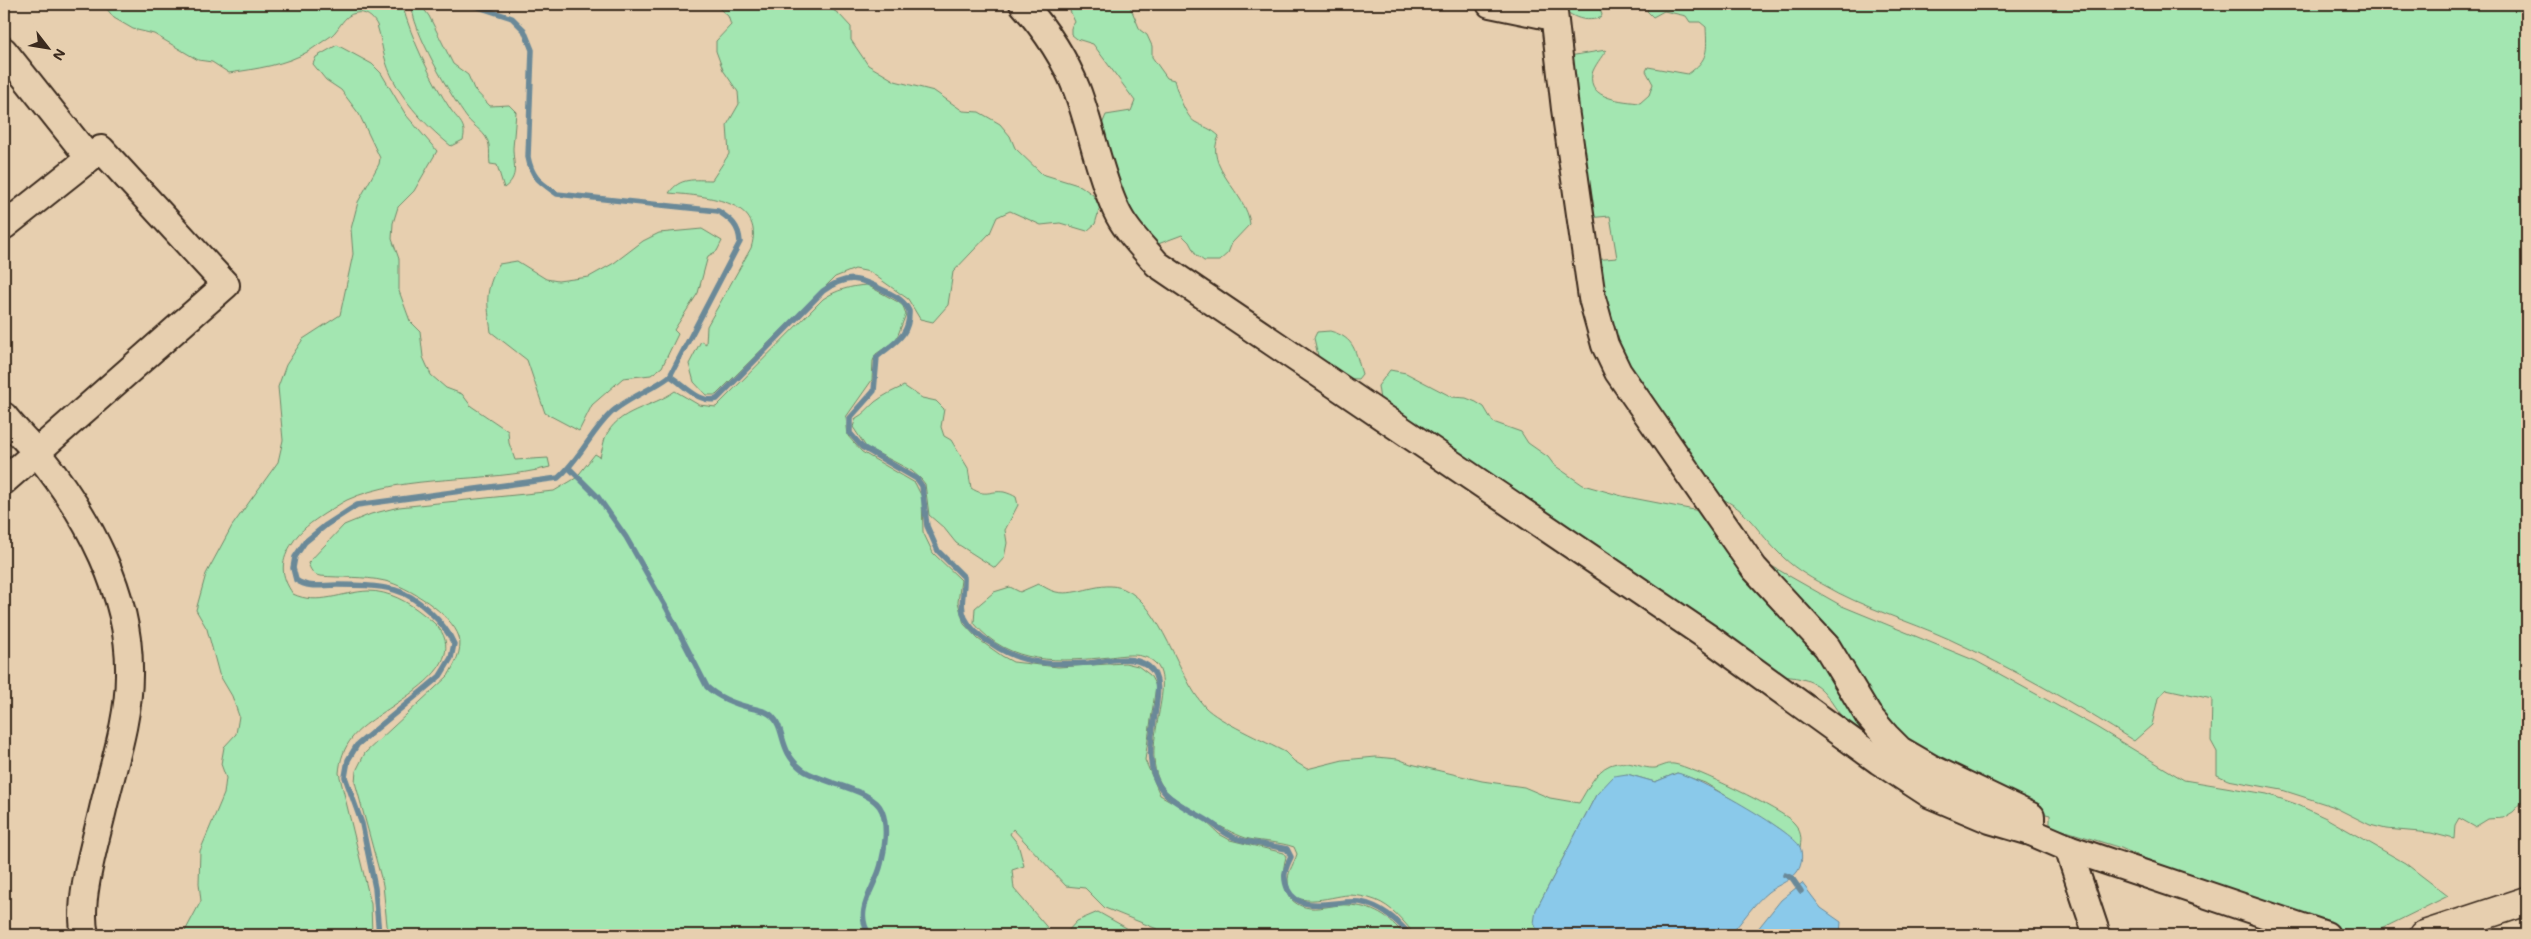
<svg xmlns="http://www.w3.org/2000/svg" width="2531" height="939" font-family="Mali,sans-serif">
	<rect width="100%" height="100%" fill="#e7cfaf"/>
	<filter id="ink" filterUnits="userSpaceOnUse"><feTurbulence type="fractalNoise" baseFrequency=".02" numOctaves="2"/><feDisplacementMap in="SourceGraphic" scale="10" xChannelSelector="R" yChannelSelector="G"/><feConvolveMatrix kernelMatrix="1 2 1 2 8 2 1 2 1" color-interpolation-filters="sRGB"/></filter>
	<g filter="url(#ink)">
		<g fill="#a3e6b1" stroke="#6f8868">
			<path d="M103 4H402C412 40 430 78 451 110 459 121 467 125 463 140L451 146C424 124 397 96 386 62 382 50 381 37 377 25 373 17 365 11 356 13 343 15 340 29 331 36 324 41 316 46 309 51 286 65 255 69 229 73L212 62 198 60 154 34 133 29 114 18Z"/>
			<path d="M412 4H420L429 16 453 64 468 75 474 89 490 106 509 105 516 112C515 124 514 136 513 148 513 165 520 176 504 188L497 165 490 164C489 158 490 151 489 145 487 133 474 127 467 118 452 98 410 27 412 4Z"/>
			<path d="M714 4H824L839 14 851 27V40L868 65 895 81 934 91 963 111 979 112 1000 124 1010 136 1015 148 1042 174 1081 186 1093 195 1100 207 1095 224 1087 231 1060 223 1041 225 1010 211 997 217 990 233 953 272 948 305 933 322 920 319 908 299 870 272 855 269 835 277 716 395H706L694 382 689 364 701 341 706 344 707 326 751 248C767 198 700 196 669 193 680 177 694 180 712 180L729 154 727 125 739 104 738 92 723 70 716 51V41L731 25 728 16Z"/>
			<path d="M1067 4H1129L1140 30 1147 35 1152 46V57L1167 78 1174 80C1177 91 1185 116 1195 122 1204 127 1212 129 1219 136 1203 167 1247 193 1250 224L1232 243 1228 253 1219 261H1204L1196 255 1189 242 1182 235 1158 244C1127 226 1112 167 1098 134L1106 115 1131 111 1135 101 1093 44 1077 39 1071 34V28L1075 22Z"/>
			<path d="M1558 4H1599L1602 15 1600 18C1582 23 1570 16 1558 4Z"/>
			<path d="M1648 4H2527V797L2513 812 2503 818 2488 819 2475 827 2459 818 2455 825 2454 839 2431 833 2386 829 2370 825 2332 806 2282 790 2228 780 2217 775V752L2211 741 2212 699 2166 689 2158 698 2152 725 2134 741C2077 705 2010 667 1949 639 1907 620 1863 608 1824 585 1807 576 1791 566 1778 552 1753 527 1747 507 1711 494L1621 370 1593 260 1617 258 1610 216 1587 218 1563 57 1606 50C1602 57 1594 66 1592 74 1587 100 1624 101 1640 103L1649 95 1653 84 1646 71 1648 67 1688 74C1709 59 1707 51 1706 27L1700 22H1690L1686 16 1664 11 1653 17 1647 11Z"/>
			<path d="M337 45 372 64 381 73 406 115 437 151 414 191 398 207 393 223 392 239 399 259V291L410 321 420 331 423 357 431 375 446 388 462 394 471 406 508 431 509 443 515 460 548 458 550 467C485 484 406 473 347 500 339 504 331 510 324 514 312 522 300 530 293 542 280 561 280 575 293 594 318 606 342 592 368 591 389 591 408 602 423 614 432 621 442 628 445 640 455 681 372 711 352 738 344 748 340 760 339 773L371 904 372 935H183L201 901 199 883 200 851 224 794 226 778 221 764 224 747 236 734 239 716 232 696 219 674 207 629 196 610 206 574 232 526 278 462 283 440 278 387 286 365 303 339 340 315 353 254 351 229 358 202 379 164 380 158 359 114 341 90 326 80 313 64 316 57Z"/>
			<path d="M702 229 722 241 717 251 708 256 698 293 674 330 678 334 662 367 651 375 623 378 592 405 579 431 545 413 527 360 491 332C487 302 484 292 499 264L517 261 546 279 558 281 589 277 614 263 643 241 659 233Z"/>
			<path d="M867 285 898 302 903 306 906 314 896 340 876 354 873 361 872 380 846 417 848 436 862 452 915 483 922 497 923 532 933 553 961 580 958 602 964 624 978 639 1002 656 1013 662 1058 667 1125 663 1138 666 1150 675 1156 686 1145 760 1160 795 1203 819 1219 834 1230 840 1284 853 1286 857C1280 878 1283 905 1310 908 1322 909 1336 904 1348 905 1372 906 1390 917 1404 935H1172L1105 908 1085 888 1066 886 1013 829 1010 834 1018 844 1024 866 1012 870 1014 889 1051 932 1066 933 1077 921 1098 912 1139 935H388L383 885 355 782 356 771 365 753 448 676C454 665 463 650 459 637 452 614 407 586 385 581 363 576 342 578 320 576 313 575 310 569 308 563L344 525 371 514 399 507 554 491 576 478 595 454 600 457C602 451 603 444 605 438 617 409 652 408 675 391L699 405 716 407 823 299C836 290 851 286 867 285Z"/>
			<path d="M1330 331C1356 338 1355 352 1362 374L1358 379C1343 380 1332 366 1319 360L1314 338 1317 332Z"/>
			<path d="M1390 370 1406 373 1452 397 1466 398 1476 402 1484 407 1493 422 1521 432 1528 443 1548 457 1554 465 1583 485 1622 496 1710 513 1816 647 1862 720 1861 729C1838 724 1834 697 1816 685 1805 677 1788 677 1774 675L1380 400 1378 386Z"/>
			<path d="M904 386 922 398 936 401 944 409 941 427 944 436 951 440 968 468 971 488C986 498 990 490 1004 492 1008 493 1013 495 1016 497L1018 505 1005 530 1007 543 1004 558 995 568 956 543 944 528 929 515 925 484 921 479 912 471 866 447 853 427 856 418C864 414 868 408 875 402 884 395 893 391 904 386Z"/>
			<path d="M1761 560 1842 606 1976 661 2096 727 2184 780 2267 794 2296 804 2326 818 2405 863 2448 896 2369 935H2356L2194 880 2121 848 2050 826V815L2030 810 1908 749Z"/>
			<path d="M1038 584C1044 586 1050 591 1056 592 1078 597 1101 579 1124 589 1162 605 1177 676 1205 707 1218 721 1266 742 1285 752L1294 761 1307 769 1343 760 1376 757 1398 759 1411 764 1482 781 1524 787 1550 798 1579 803C1587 791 1595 771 1610 765 1628 758 1640 769 1655 768 1662 767 1666 763 1674 764 1690 766 1785 811 1794 823 1801 831 1802 838 1800 847L1780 829 1705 783 1677 773 1655 782 1627 774 1596 795 1536 910 1537 932 1539 935H1415C1404 922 1392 906 1375 900 1367 897 1357 895 1348 895 1331 896 1287 913 1288 879 1289 869 1294 864 1297 854L1294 847C1280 842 1264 842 1249 839 1230 834 1190 809 1173 797 1127 763 1182 685 1154 662 1142 652 1124 655 1110 657 1061 662 1009 666 974 623L975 608 994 592 1010 587 1020 592Z"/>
		</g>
		<g fill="#8ac9ea" stroke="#6a8998">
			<path d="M1677 773C1695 776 1793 831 1800 847 1802 851 1802 859 1801 863 1798 879 1780 883 1768 892 1754 903 1742 922 1730 935H1539L1534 923 1536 910 1596 795 1614 776 1627 774 1655 782Z"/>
			<path d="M1802 883 1821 908 1841 922 1840 935H1753L1781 900Z"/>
		</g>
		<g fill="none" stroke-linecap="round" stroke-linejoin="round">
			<g stroke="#6a8998" stroke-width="5.5">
				<path d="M670 376C686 386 699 404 717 399L823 291C848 273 859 278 885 291 895 296 904 300 909 311 910 337 893 343 877 357L874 391 850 418V433L862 447 917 479 922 486 927 526 938 551 964 577C965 591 959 605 965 618 970 629 982 638 992 644 1022 665 1054 665 1089 663 1108 661 1131 654 1148 666 1177 687 1128 755 1165 793 1178 806 1195 812 1210 822 1219 828 1227 836 1238 839 1254 844 1271 845 1287 849L1291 857C1285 869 1282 877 1288 890 1300 915 1338 899 1360 902 1381 906 1396 919 1410 935"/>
				<path d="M569 468 598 497 626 537 667 609 707 687C719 698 735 704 751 708 758 710 766 710 772 716 786 729 778 752 803 770 823 784 874 789 882 811 888 826 885 849 881 864 876 887 852 911 870 935"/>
				<path d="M1785 875 1792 878 1801 891"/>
				<path d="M379 935 375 888 362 824 345 777 348 760 357 745 440 676 451 658 454 644C445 623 417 596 395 590 377 585 356 585 337 585 322 585 309 589 296 580L293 568 295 557 305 542 326 525 357 505 558 478C580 459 591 432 611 413 627 398 652 390 670 376L740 242C739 225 731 220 718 211L557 194C540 182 532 178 528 157L532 50 524 30 512 18 469 4"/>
			</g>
			<defs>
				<g id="minor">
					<path d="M1023 4C1045 29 1065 59 1077 90 1092 130 1098 171 1116 210 1125 230 1143 247 1157 264L1709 638 1879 761 1931 795 1990 820 2031 832 2068 848 2326 935"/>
					<path d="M1490 4 1553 17"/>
					<path d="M1553 4 1565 109 1592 298 1605 345 1618 372 1754 568 1827 647 1868 715 1886 736 1900 750 1931 768 2031 816V832"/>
					<path d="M4 51 89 158"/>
					<path d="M4 226 101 149 226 285 4 481"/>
					<path d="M4 416C14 429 26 440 37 453 87 514 131 594 129 675 129 720 113 766 103 809 95 844 77 901 85 935"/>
					<path d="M2068 848 2097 935"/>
				</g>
				<path id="major" d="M2424 935 2527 901"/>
			</defs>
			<use href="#minor" stroke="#3b2a1e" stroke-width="30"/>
			<use href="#major" stroke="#3b2a1e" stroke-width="31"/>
			<use href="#minor" stroke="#e7cfaf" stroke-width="26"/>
			<use href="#major" stroke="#e7cfaf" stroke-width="28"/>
		</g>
	</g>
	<rect width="2531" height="939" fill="none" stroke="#e7cfaf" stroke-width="20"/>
	<rect x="10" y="10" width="2511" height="919" fill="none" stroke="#3b2a1e" stroke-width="2" filter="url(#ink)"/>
	<g transform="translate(48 48) rotate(121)" stroke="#e7cfaf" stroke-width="4" paint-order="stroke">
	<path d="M0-4L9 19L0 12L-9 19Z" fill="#3b2a1e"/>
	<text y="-8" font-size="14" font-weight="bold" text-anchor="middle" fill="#3b2a1e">N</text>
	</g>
</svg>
